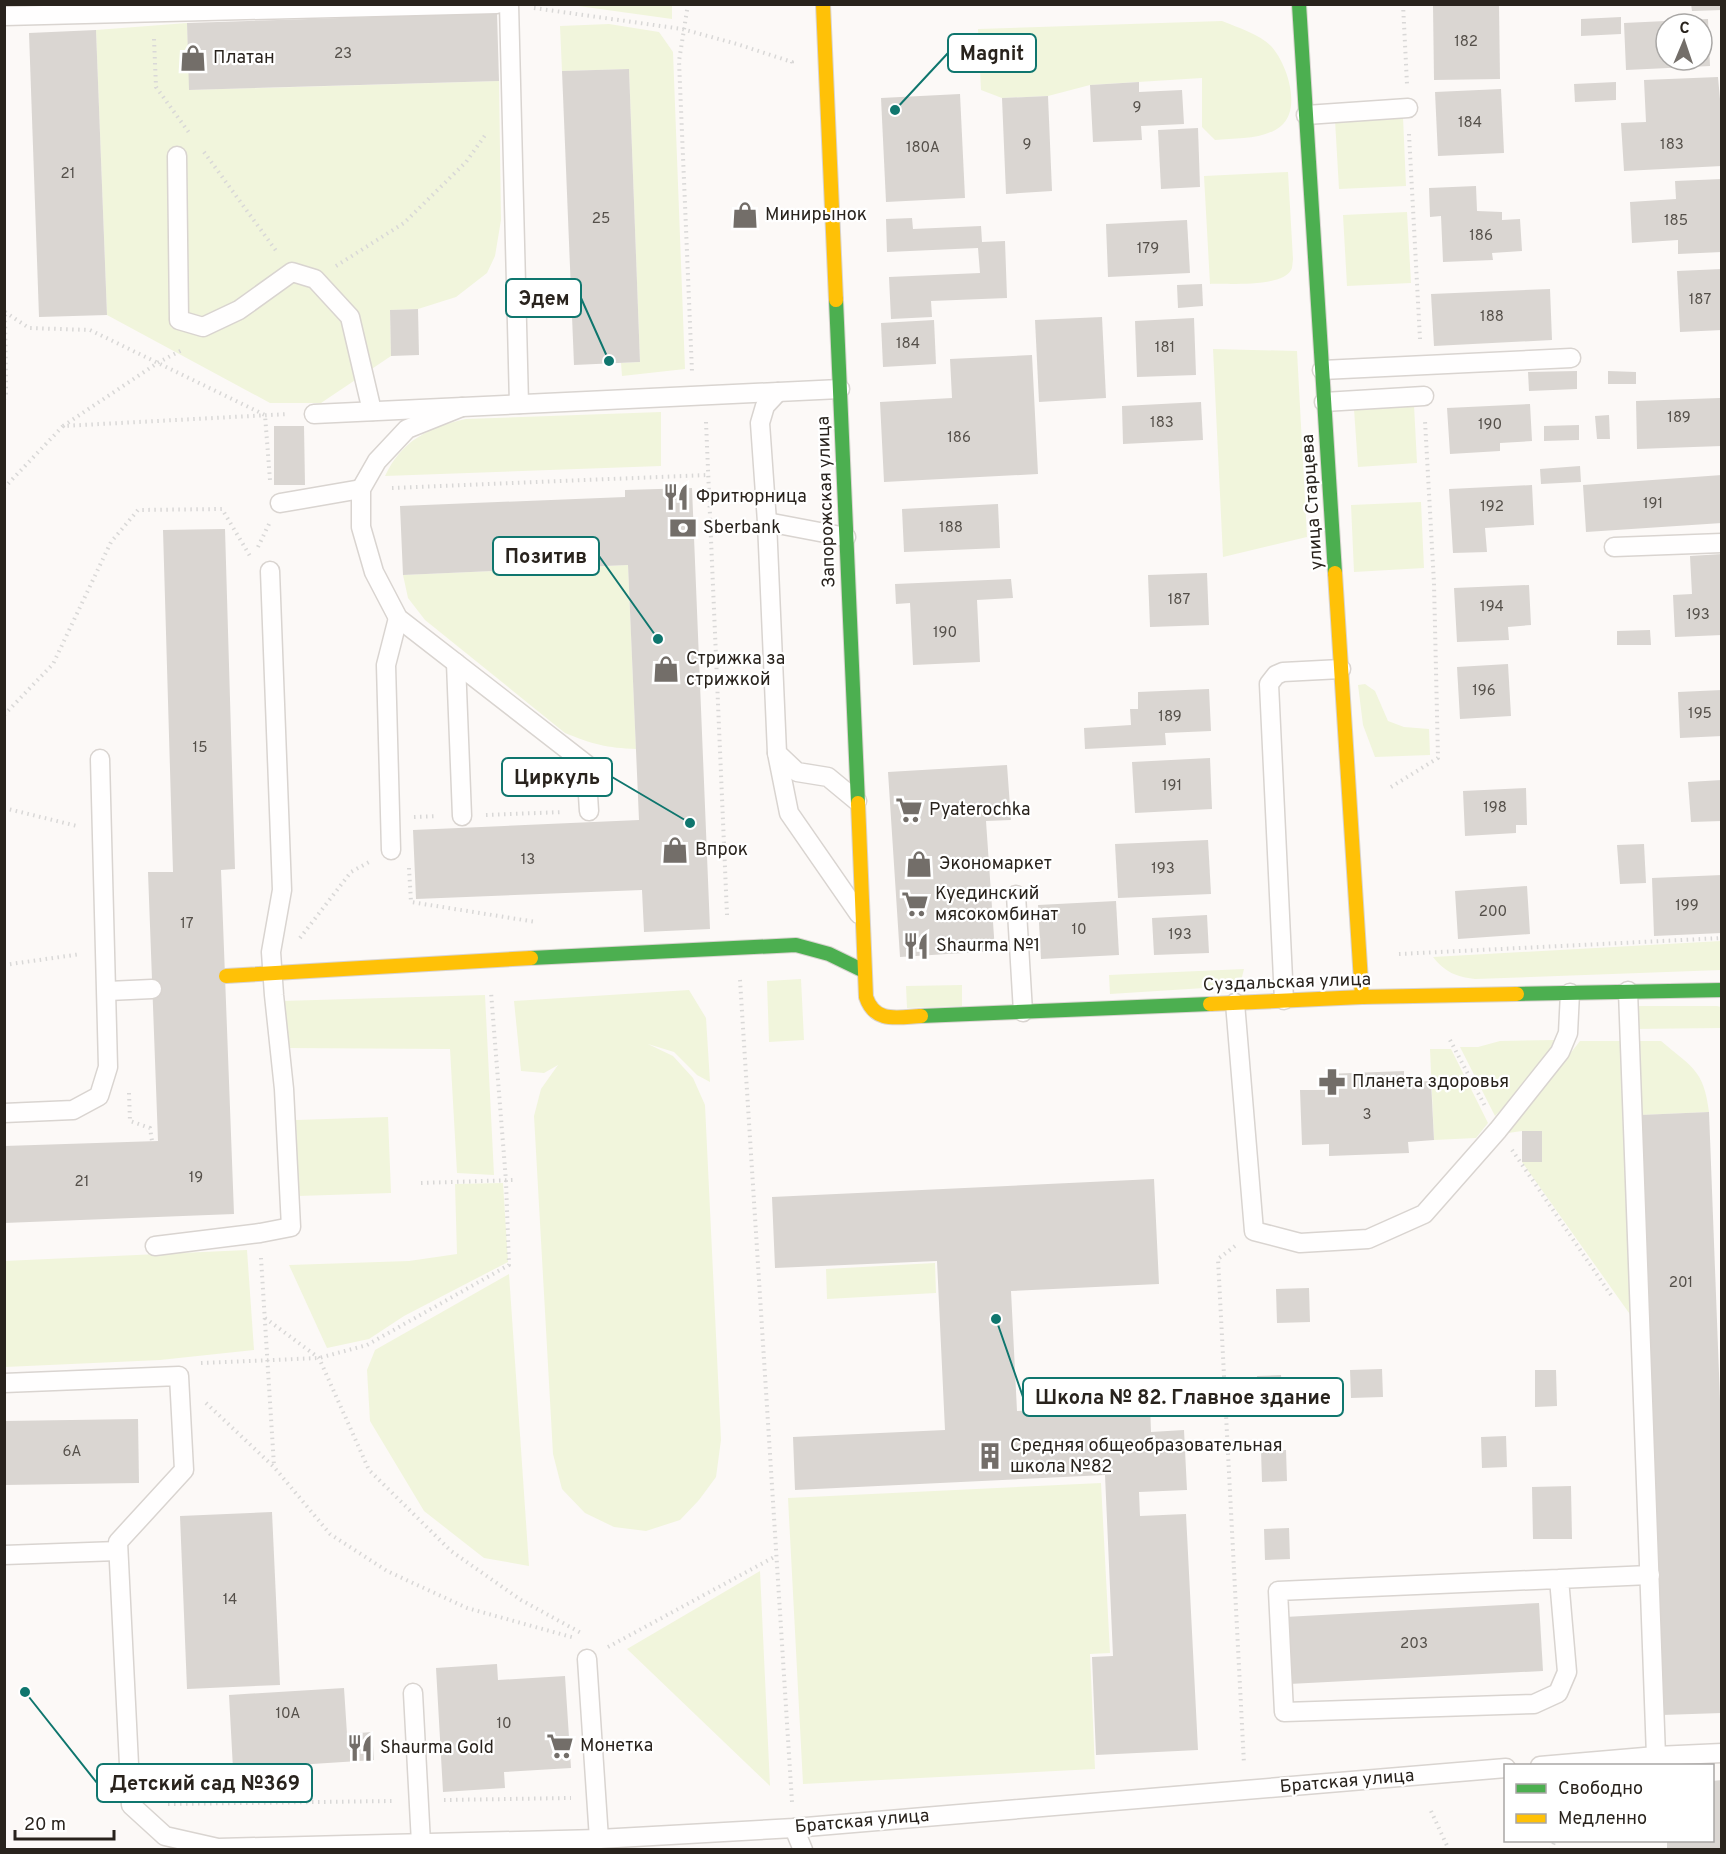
<svg xmlns="http://www.w3.org/2000/svg" width="1726" height="1854" font-family="Overpass,sans-serif">
	<rect width="100%" height="100%" fill="#fcf9f7"/>
	<g fill="#f1f5dc">
		<path d="M571 5H672V19Z"/>
		<path d="M1222 21C1239 28 1259 34 1271 46 1287 63 1302 109 1281 126 1264 140 1236 138 1215 140L1202 127V78L1090 85 1048 96 1002 98 981 90 978 29Z"/>
		<path d="M187 23 190 90 499 81 501 220 495 256 487 273 456 297 418 309 390 310 391 356 321 403H270L107 315 96 30Z"/>
		<path d="M609 24 659 32 673 52 685 369 622 376 621 363 640 362 629 69 562 71 560 26Z"/>
		<path d="M1403 117 1406 186 1339 189 1335 120Z"/>
		<path d="M1288 172 1293 259C1293 260 1292 268 1292 268 1285 288 1228 283 1210 284L1204 176Z"/>
		<path d="M1407 212 1411 283 1347 286 1343 215Z"/>
		<path d="M1213 349 1297 351 1307 537 1223 557Z"/>
		<path d="M1414 405 1417 463 1358 467 1354 409Z"/>
		<path d="M661 412V466L385 476C401 441 429 427 466 419Z"/>
		<path d="M1421 502 1424 568 1354 572 1351 505Z"/>
		<path d="M628 565 636 749C607 748 592 744 565 733L425 620 408 598 403 575Z"/>
		<path d="M1365 684 1375 691 1388 721 1404 727 1429 729 1430 755 1375 757 1363 725 1358 685Z"/>
		<path d="M1721 941V970L1475 979C1456 977 1445 972 1433 957Z"/>
		<path d="M1244 969 1241 981 1236 986 1110 994 1109 975Z"/>
		<path d="M801 979 804 1040 769 1042 767 981Z"/>
		<path d="M962 985V1006L907 1008 906 986Z"/>
		<path d="M689 990 706 1018 710 1082 697 1075 674 1052 648 1044 673 1056 693 1078 705 1105 721 1440 716 1477 699 1500 680 1520 646 1531 614 1527 585 1513 562 1489 553 1454 534 1116 541 1089 558 1065 544 1073 521 1071 514 1001Z"/>
		<path d="M485 995 494 1175 457 1173 450 1049 285 1048 282 1001Z"/>
		<path d="M1633 1006H1717L1721 1007V1028L1634 1029Z"/>
		<path d="M1558 1040 1542 1068 1495 1116 1460 1047H1478L1500 1041Z"/>
		<path d="M1580 1041H1623L1634 1320 1522 1162H1542V1131H1522L1508 1133Z"/>
		<path d="M1636 1041H1661C1691 1067 1704 1069 1709 1112L1640 1115Z"/>
		<path d="M1430 1049H1451L1488 1123 1476 1138 1434 1140Z"/>
		<path d="M388 1117 391 1193 298 1196 296 1120Z"/>
		<path d="M503 1183 508 1262 404 1316 369 1339 327 1348 289 1265 409 1261 457 1254 455 1184Z"/>
		<path d="M247 1250 254 1350 160 1360 5 1367 4 1261Z"/>
		<path d="M935 1263 936 1293 827 1299 826 1269Z"/>
		<path d="M509 1274 529 1566 484 1558 424 1511 370 1421 367 1370 375 1350Z"/>
		<path d="M1101 1483 1110 1653 1090 1654 1095 1769 803 1784 788 1498Z"/>
		<path d="M760 1571 770 1786 627 1649Z"/>
	</g>
	<g fill="#dad6d2" fill-rule="evenodd">
		<path d="M1691 4H1722V10L1692 11Z"/>
		<path d="M1499 5 1500 79 1434 80 1433 6Z"/>
		<path d="M497 13 499 81 189 90 187 23Z"/>
		<path d="M1621 17V34L1581 36V19Z"/>
		<path d="M1708 19 1710 66 1626 70 1624 23ZM1666 24H1702V60H1666Z"/>
		<path d="M96 30 107 315 39 317 29 33Z"/>
		<path d="M629 69 640 362 574 365 562 71Z"/>
		<path d="M1718 77 1722 121V166L1624 171 1621 123 1646 122 1644 80Z"/>
		<path d="M1139 82V92L1182 90 1184 124 1141 126 1142 140 1093 142 1090 85Z"/>
		<path d="M1616 82V100L1575 102 1574 84Z"/>
		<path d="M1501 89 1504 153 1438 156 1435 92Z"/>
		<path d="M960 94 965 198 886 202 881 98Z"/>
		<path d="M1048 96 1052 191 1006 194 1002 98Z"/>
		<path d="M1198 128 1200 187 1161 189 1158 130Z"/>
		<path d="M1722 179V252L1678 254V240L1632 243 1630 202 1676 199 1675 181Z"/>
		<path d="M1476 186 1477 211 1502 212V220L1520 219 1522 251 1492 253 1493 260 1443 262 1441 216 1430 217 1429 188Z"/>
		<path d="M912 218 913 229 981 226 982 242 1005 241 1007 298 931 301 932 317 891 319 889 277 980 273 978 248 887 252 886 219Z"/>
		<path d="M1187 220 1190 273 1108 277 1106 224Z"/>
		<path d="M1722 269V330L1680 332 1677 271Z"/>
		<path d="M1202 284 1203 306 1178 308 1177 285Z"/>
		<path d="M1550 289 1552 340 1434 346 1431 294Z"/>
		<path d="M418 309 419 355 391 356 390 310Z"/>
		<path d="M1102 317 1106 398 1039 402 1035 320Z"/>
		<path d="M1194 318 1196 375 1137 377 1135 321Z"/>
		<path d="M934 320 936 364 883 367 881 323Z"/>
		<path d="M1032 355 1038 474 884 482 880 402 952 398 950 359Z"/>
		<path d="M1577 371V389L1529 391 1528 372Z"/>
		<path d="M1608 371 1636 372V384H1608Z"/>
		<path d="M1720 398 1722 446 1637 449 1636 401Z"/>
		<path d="M1201 402 1203 440 1123 444 1122 406Z"/>
		<path d="M1530 404 1532 441 1500 443V451L1450 454 1447 408Z"/>
		<path d="M1609 415 1610 439H1597L1595 416Z"/>
		<path d="M1579 425V440L1544 441V426Z"/>
		<path d="M274 426H304L305 485H274Z"/>
		<path d="M1580 466 1581 482 1541 484 1540 469Z"/>
		<path d="M1722 475V523L1586 532 1583 485Z"/>
		<path d="M1532 485 1534 525 1485 528 1487 552 1453 553 1449 489Z"/>
		<path d="M692 488 710 929 644 932 642 890 416 899 413 830 639 820 628 565 403 575 400 506 625 497V490Z"/>
		<path d="M998 504 1000 548 904 552 902 509Z"/>
		<path d="M225 529 235 869 221 870 234 1214 4 1223V1146L158 1141 148 872H173L163 530Z"/>
		<path d="M1722 554V635L1675 637 1673 595 1692 594 1690 556Z"/>
		<path d="M1207 573 1209 625 1150 627 1148 575Z"/>
		<path d="M1011 579 1013 598 977 600 980 662 913 665 910 603 896 604 895 584Z"/>
		<path d="M1529 585 1531 625 1508 627 1509 640 1457 642 1454 588Z"/>
		<path d="M1650 630 1651 645H1617V631Z"/>
		<path d="M1508 664 1511 716 1460 719 1457 667Z"/>
		<path d="M1209 689 1211 731 1165 733 1166 745 1085 749 1084 728 1131 725 1130 709H1138V692Z"/>
		<path d="M1722 690V736L1680 738 1678 692Z"/>
		<path d="M1210 758 1212 809 1135 813 1132 762Z"/>
		<path d="M1007 765 1011 820 986 821 995 951 900 957 888 772Z"/>
		<path d="M1722 780V821L1691 822 1688 782Z"/>
		<path d="M1526 788 1527 825H1516V833L1465 836 1463 791Z"/>
		<path d="M1208 840 1211 894 1118 898 1115 844Z"/>
		<path d="M1644 844 1646 883 1620 884 1617 845Z"/>
		<path d="M1722 875V933L1654 936 1652 878Z"/>
		<path d="M1527 886 1530 934 1458 939 1455 891Z"/>
		<path d="M1116 901 1119 955 1041 959 1038 905Z"/>
		<path d="M1207 915 1209 953 1154 955 1152 918Z"/>
		<path d="M1404 1071V1082L1431 1081 1434 1140 1408 1142 1409 1153 1329 1156V1144L1302 1145 1300 1090H1326L1325 1074Z"/>
		<path d="M1709 1112 1722 1452V1713L1662 1715 1640 1115Z"/>
		<rect x="1522" y="1131" width="20" height="31"/>
		<path d="M1154 1179 1159 1284 1011 1291 1017 1411 1150 1405 1151 1432 1184 1430 1187 1490 1139 1492 1140 1516 1186 1514 1198 1750 1096 1755 1092 1657 1113 1656 1105 1475 795 1490 793 1437 945 1430 937 1261 775 1268 772 1197Z"/>
		<path d="M1309 1288 1310 1322 1277 1323 1276 1289Z"/>
		<path d="M1382 1369 1383 1397 1351 1398 1350 1370Z"/>
		<path d="M1535 1370H1556L1557 1406 1535 1407Z"/>
		<path d="M1281 1375 1283 1406 1258 1408 1257 1376Z"/>
		<path d="M138 1419 139 1483 4 1485V1421Z"/>
		<path d="M1506 1436 1507 1467 1482 1468 1481 1437Z"/>
		<path d="M1286 1450 1287 1481 1262 1482 1261 1451Z"/>
		<path d="M1571 1486 1572 1539H1533L1532 1487Z"/>
		<path d="M272 1512 280 1685 187 1689 180 1516Z"/>
		<path d="M1289 1528 1290 1559 1265 1560 1264 1529Z"/>
		<path d="M1539 1603 1543 1671 1289 1684 1285 1617Z"/>
		<path d="M497 1664 498 1680 565 1676 571 1768 504 1772 505 1788 443 1792 436 1668Z"/>
		<path d="M344 1688 347 1734 372 1732 374 1760 233 1769 229 1695Z"/>
		<path d="M1722 1780V1850H1667V1840H1712V1781Z"/>
	</g>
	<g fill="none" stroke-linecap="round" stroke-linejoin="round">
		<defs>
			<g id="lane">
				<path d="M509 4 519 404"/>
				<path d="M4 16 497 4"/>
				<path d="M1306 115 1408 108"/>
				<path d="M177 156 179 320 203 327 239 310 292 272 315 279 350 317 372 411"/>
				<path d="M1322 370 1571 358"/>
				<path d="M778 392 765 406 760 423 767 522 777 753 797 772 828 777 857 801"/>
				<path d="M1324 402 1424 396"/>
				<path d="M462 407 407 429 377 461 361 489V527L374 572 398 618 586 764 589 811"/>
				<path d="M314 414 840 389"/>
				<path d="M280 503 361 489"/>
				<path d="M767 522 846 537"/>
				<path d="M1614 547 1722 543"/>
				<path d="M456 663 462 816"/>
				<path d="M777 753 789 813 859 914"/>
				<path d="M391 850 386 665 398 618"/>
				<path d="M1016 895 1023 1012"/>
				<path d="M108 991 152 989"/>
				<path d="M1628 991 1656 1756"/>
				<path d="M1284 1000 1269 684 1276 675 1283 672 1341 669"/>
				<path d="M1235 1003 1254 1231 1300 1243 1368 1239 1424 1214 1498 1130 1560 1052 1568 1033 1570 993"/>
				<path d="M4 1113 73 1110 99 1096 108 1067 100 759"/>
				<path d="M155 1246 260 1233 291 1227 284 1089 274 995 271 952 282 890 270 571"/>
				<path d="M4 1383 179 1376 184 1470 118 1542 131 1805 165 1836 218 1848 599 1839 794 1828 1506 1768"/>
				<path d="M4 1555 118 1551"/>
				<path d="M1559 1579 1567 1672 1558 1693 1534 1704 1284 1712 1278 1591 1650 1575"/>
				<path d="M587 1659 599 1839"/>
				<path d="M413 1693 421 1843"/>
				<path d="M1540 1766 1656 1756 1722 1753"/>
				<path d="M794 1828 803 1850"/>
			</g>
			<g id="fast">
				<path d="M1299 4 1335 573"/>
				<path d="M836 300 858 803"/>
				<path d="M531 958 796 945 829 954 864 971"/>
				<path d="M1517 994 1722 990"/>
				<path d="M921 1016 1210 1004"/>
			</g>
			<g id="slow">
				<path d="M823 4 836 300"/>
				<path d="M1335 573 1362 997"/>
				<path d="M858 803 866 997C875 1024 898 1017 921 1016"/>
				<path d="M226 976 531 958"/>
				<path d="M1210 1004 1362 997 1517 994"/>
			</g>
		</defs>
		<use href="#lane" stroke="#d9d4d0" stroke-width="21"/>
		<use href="#fast" stroke="#d9d4d0" stroke-width="16"/>
		<use href="#slow" stroke="#d9d4d0" stroke-width="16"/>
		<g stroke="#d9d8d7" stroke-width="4" stroke-dasharray="1.5 4.5" stroke-linecap="butt">
			<path d="M688 4 679 61 692 372"/>
			<path d="M1403 4 1407 84"/>
			<path d="M534 8 682 29 737 44 792 62V64"/>
			<path d="M154 39 156 87 190 134"/>
			<path d="M1409 134 1420 339"/>
			<path d="M204 152 277 252"/>
			<path d="M336 266 404 223 466 162 486 134"/>
			<path d="M5 312 29 328 90 330 265 415 270 480"/>
			<path d="M4 400 6 393 5 311"/>
			<path d="M706 422 727 915"/>
			<path d="M63 426 159 362 184 349"/>
			<path d="M4 488 63 426 289 414"/>
			<path d="M392 488 708 475"/>
			<path d="M258 547 269 524"/>
			<path d="M4 715 53 664 111 542 138 510 222 509 250 556"/>
			<path d="M1391 787 1438 758 1434 583 1425 421"/>
			<path d="M4 808 77 826"/>
			<path d="M486 815 563 812"/>
			<path d="M414 817 437 816"/>
			<path d="M409 868 411 902 536 922"/>
			<path d="M300 938 351 872 369 862"/>
			<path d="M1399 954 1722 938"/>
			<path d="M4 965 81 954"/>
			<path d="M740 980 792 1802"/>
			<path d="M1450 1040 1485 1106"/>
			<path d="M129 1093 130 1121 150 1128 152 1141"/>
			<path d="M1512 1150 1613 1298"/>
			<path d="M421 1183 514 1180"/>
			<path d="M1235 1246 1218 1259 1244 1764"/>
			<path d="M261 1258 274 1466"/>
			<path d="M265 1318 319 1358 369 1470 451 1551 521 1600 583 1634"/>
			<path d="M201 1363 319 1358 367 1345 509 1265 506 1181 491 992"/>
			<path d="M206 1403 274 1467 330 1534 387 1571 467 1608 575 1638"/>
			<path d="M608 1647 776 1556"/>
			<path d="M444 1800 571 1798"/>
			<path d="M168 1804 394 1801"/>
			<path d="M1431 1811 1449 1850"/>
			<path d="M1551 1850 1555 1840"/>
		</g>
		<use href="#lane" stroke="#fffefe" stroke-width="18"/>
		<use href="#fast" stroke="#4caf50" stroke-width="14"/>
		<use href="#slow" stroke="#ffc107" stroke-width="14"/>
	</g>
	<defs>
		<symbol id="shop-bare" viewBox="-9 -9 18 18"><path d="M-5-2.5h2.3a2.7 3.5 0 0 1 5.4 0H5L5.5 6h-11ZM-1.5-2.5h3a1.5 2.3 0 0 0-3 0Z" fill="#736e69" stroke="#fff" stroke-width="2.5" paint-order="stroke"/></symbol>
		<symbol id="restaurant-bare" viewBox="-9 -9 18 18"><path d="M-5-6h1v4h1v-4h1v4h1v-4h1v5L-1.5 .5V6h-2V.5L-5-1ZM5-6V6H3V1.5H1.5Q1.5-4 5-6Z" fill="#736e69" stroke="#fff" stroke-width="2.5" paint-order="stroke"/></symbol>
		<symbol id="bank-bare" viewBox="-9 -9 18 18"><path d="M-6-4H6V4H-6ZM0-2.3a2.3 2.3 0 1 0 0 4.6a2.3 2.3 0 1 0 0-4.6Z" fill="#736e69" stroke="#fff" stroke-width="2.5" paint-order="stroke"/></symbol>
		<symbol id="supermarket-bare" viewBox="-9 -9 18 18"><path d="M-6-5.5h2.5l.6 2H6L4.5 2H-2.5L-4.4-4H-6ZM-1.5 3.2a1.3 1.3 0 1 0 .1 0ZM3 3.2a1.3 1.3 0 1 0 .1 0Z" fill="#736e69" stroke="#fff" stroke-width="2.5" paint-order="stroke"/></symbol>
		<symbol id="pharmacy-bare" viewBox="-9 -9 18 18"><path d="M-2-6h4v4h4v4h-4v4h-4v-4h-4v-4h4Z" fill="#736e69" stroke="#fff" stroke-width="2.5" paint-order="stroke"/></symbol>
		<symbol id="building-bare" viewBox="-9 -9 18 18"><path d="M-4-6H4V6H1V3H-1V6H-4ZM-2.5-4.3h1.7v1.8h-1.7ZM.8-4.3h1.7v1.8H.8ZM-2.5-1h1.7V.8h-1.7ZM.8-1h1.7V.8H.8Z" fill="#736e69" stroke="#fff" stroke-width="2.5" paint-order="stroke"/></symbol>
	</defs>
	<g fill-rule="evenodd">
		<use href="#shop-bare" x="174" y="39" width="38" height="38"/>
		<use href="#shop-bare" x="726" y="196" width="38" height="38"/>
		<use href="#restaurant-bare" x="657" y="478" width="38" height="38"/>
		<use href="#bank-bare" x="664" y="509" width="38" height="38"/>
		<use href="#shop-bare" x="647" y="650" width="38" height="38"/>
		<use href="#supermarket-bare" x="890" y="791" width="38" height="38"/>
		<use href="#shop-bare" x="656" y="831" width="38" height="38"/>
		<use href="#shop-bare" x="900" y="845" width="38" height="38"/>
		<use href="#supermarket-bare" x="896" y="885" width="38" height="38"/>
		<use href="#restaurant-bare" x="897" y="927" width="38" height="38"/>
		<use href="#pharmacy-bare" x="1313" y="1063" width="38" height="38"/>
		<use href="#building-bare" x="971" y="1437" width="38" height="38"/>
		<use href="#supermarket-bare" x="541" y="1727" width="38" height="38"/>
		<use href="#restaurant-bare" x="341" y="1729" width="38" height="38"/>
	</g>
	<g text-anchor="middle" dominant-baseline="central" stroke-width="4.5" stroke-linejoin="round" paint-order="stroke">
		<g font-size="15" fill="#55504a">
			<text x="1466" y="42">182</text>
			<text x="343" y="54">23</text>
			<text x="1137" y="108">9</text>
			<text x="1470" y="123">184</text>
			<text x="1027" y="145">9</text>
			<text x="1672" y="145">183</text>
			<text x="923" y="148">180А</text>
			<text x="68" y="174">21</text>
			<text x="601" y="219">25</text>
			<text x="1676" y="221">185</text>
			<text x="1481" y="236">186</text>
			<text x="1148" y="249">179</text>
			<text x="1700" y="300">187</text>
			<text x="1492" y="317">188</text>
			<text x="908" y="344">184</text>
			<text x="1165" y="348">181</text>
			<text x="1679" y="418">189</text>
			<text x="1162" y="423">183</text>
			<text x="1490" y="425">190</text>
			<text x="959" y="438">186</text>
			<text x="1653" y="504">191</text>
			<text x="1492" y="507">192</text>
			<text x="951" y="528">188</text>
			<text x="1179" y="600">187</text>
			<text x="1492" y="607">194</text>
			<text x="1698" y="615">193</text>
			<text x="945" y="633">190</text>
			<text x="1484" y="691">196</text>
			<text x="1700" y="714">195</text>
			<text x="1170" y="717">189</text>
			<text x="200" y="748">15</text>
			<text x="1172" y="786">191</text>
			<text x="1495" y="808">198</text>
			<text x="528" y="860">13</text>
			<text x="1163" y="869">193</text>
			<text x="1687" y="906">199</text>
			<text x="1493" y="912">200</text>
			<text x="187" y="924">17</text>
			<text x="1079" y="930">10</text>
			<text x="1180" y="935">193</text>
			<text x="1367" y="1115">3</text>
			<text x="196" y="1178">19</text>
			<text x="82" y="1182">21</text>
			<text x="1681" y="1283">201</text>
			<text x="72" y="1452">6А</text>
			<text x="230" y="1600">14</text>
			<text x="1414" y="1644">203</text>
			<text x="288" y="1714">10А</text>
			<text x="504" y="1724">10</text>
		</g>
		<g font-size="18" fill="#29231d" stroke="#fff" text-anchor="start">
			<text x="213" y="58">Платан</text>
			<text x="765" y="215">Минирынок</text>
			<text x="696" y="497">Фритюрница</text>
			<text x="703" y="528">Sberbank</text>
			<text x="686" y="659">Стрижка за<tspan x="686" dy="21">стрижкой</tspan></text>
			<text x="929" y="810">Pyaterochka</text>
			<text x="695" y="850">Впрок</text>
			<text x="939" y="864">Экономаркет</text>
			<text x="935" y="894">Куединский<tspan x="935" dy="21">мясокомбинат</tspan></text>
			<text x="936" y="946">Shaurma №1</text>
			<text x="1352" y="1082">Планета здоровья</text>
			<text x="1010" y="1446">Средняя общеобразовательная<tspan x="1010" dy="21">школа №82</tspan></text>
			<text x="580" y="1746">Монетка</text>
			<text x="380" y="1748">Shaurma Gold</text>
		</g>
		<g font-size="18" fill="#29231d" stroke="#fff">
			<text transform="translate(827 502) rotate(-92)">Запорожская улица</text>
			<text transform="translate(1313 502) rotate(-94)">улица Старцева</text>
			<text transform="translate(1287 983) rotate(-2)">Суздальская улица</text>
			<text transform="translate(1347 1782) rotate(-5)">Братская улица</text>
			<text transform="translate(862 1822) rotate(-5)">Братская улица</text>
		</g>
	</g>
	<path fill="none" stroke="#0f766e" stroke-width="2" d="M895 110L948 53M609 361L581 298M658 639L599 556M690 823L612 777M996 1319L1023 1397M25 1692L97 1783"/>
	<g fill="#0f766e" stroke="#fff" stroke-width="2">
		<circle cx="895" cy="110" r="6"/>
		<circle cx="609" cy="361" r="6"/>
		<circle cx="658" cy="639" r="6"/>
		<circle cx="690" cy="823" r="6"/>
		<circle cx="996" cy="1319" r="6"/>
		<circle cx="25" cy="1692" r="6"/>
	</g>
	<g fill="#fff" stroke="#0f766e" stroke-width="2">
		<rect x="948" y="34" width="88" height="38" rx="6"/>
		<rect x="506" y="279" width="75" height="38" rx="6"/>
		<rect x="493" y="537" width="106" height="38" rx="6"/>
		<rect x="502" y="758" width="110" height="38" rx="6"/>
		<rect x="1023" y="1378" width="320" height="38" rx="6"/>
		<rect x="97" y="1764" width="215" height="38" rx="6"/>
	</g>
	<g font-size="20" text-anchor="middle" font-weight="bold" fill="#29231d">
		<text x="992" y="60">Magnit</text>
		<text x="544" y="305">Эдем</text>
		<text x="546" y="563">Позитив</text>
		<text x="557" y="784">Циркуль</text>
		<text x="1183" y="1404">Школа № 82. Главное здание</text>
		<text x="205" y="1790">Детский сад №369</text>
	</g>
	<rect width="1726" height="1854" fill="none" stroke="#29231d" stroke-width="12"/>
	<rect x="1504" y="1764" width="210" height="78" fill="#ffffff" stroke="#a9a7a5" stroke-width="1.5"/>
	<rect x="1516" y="1784" width="30" height="9" fill="#4caf50" stroke="#a9a7a5" stroke-width="1.5"/>
	<text x="1558" y="1794" font-size="18" fill="#29231d">Свободно</text>
	<rect x="1516" y="1814" width="30" height="9" fill="#ffc107" stroke="#a9a7a5" stroke-width="1.5"/>
	<text x="1558" y="1824" font-size="18" fill="#29231d">Медленно</text>
	<g transform="translate(1684 42) rotate(2)"><circle r="28" fill="#ffffff" stroke="#a9a7a5" stroke-width="1.5"/>
	<path d="M0-4.5L10 22L0 15L-10 22Z" fill="#736e69"/>
	<text y="-9" font-size="16" font-weight="bold" text-anchor="middle" fill="#29231d">С</text>
	</g>
	<path d="M15 1830v9h99v-9" fill="none" stroke="#29231d" stroke-width="3"/>
	<text x="24" y="1830" font-size="18" fill="#29231d" stroke="#ffffff" stroke-width="4.5" paint-order="stroke">20 m</text>
</svg>
